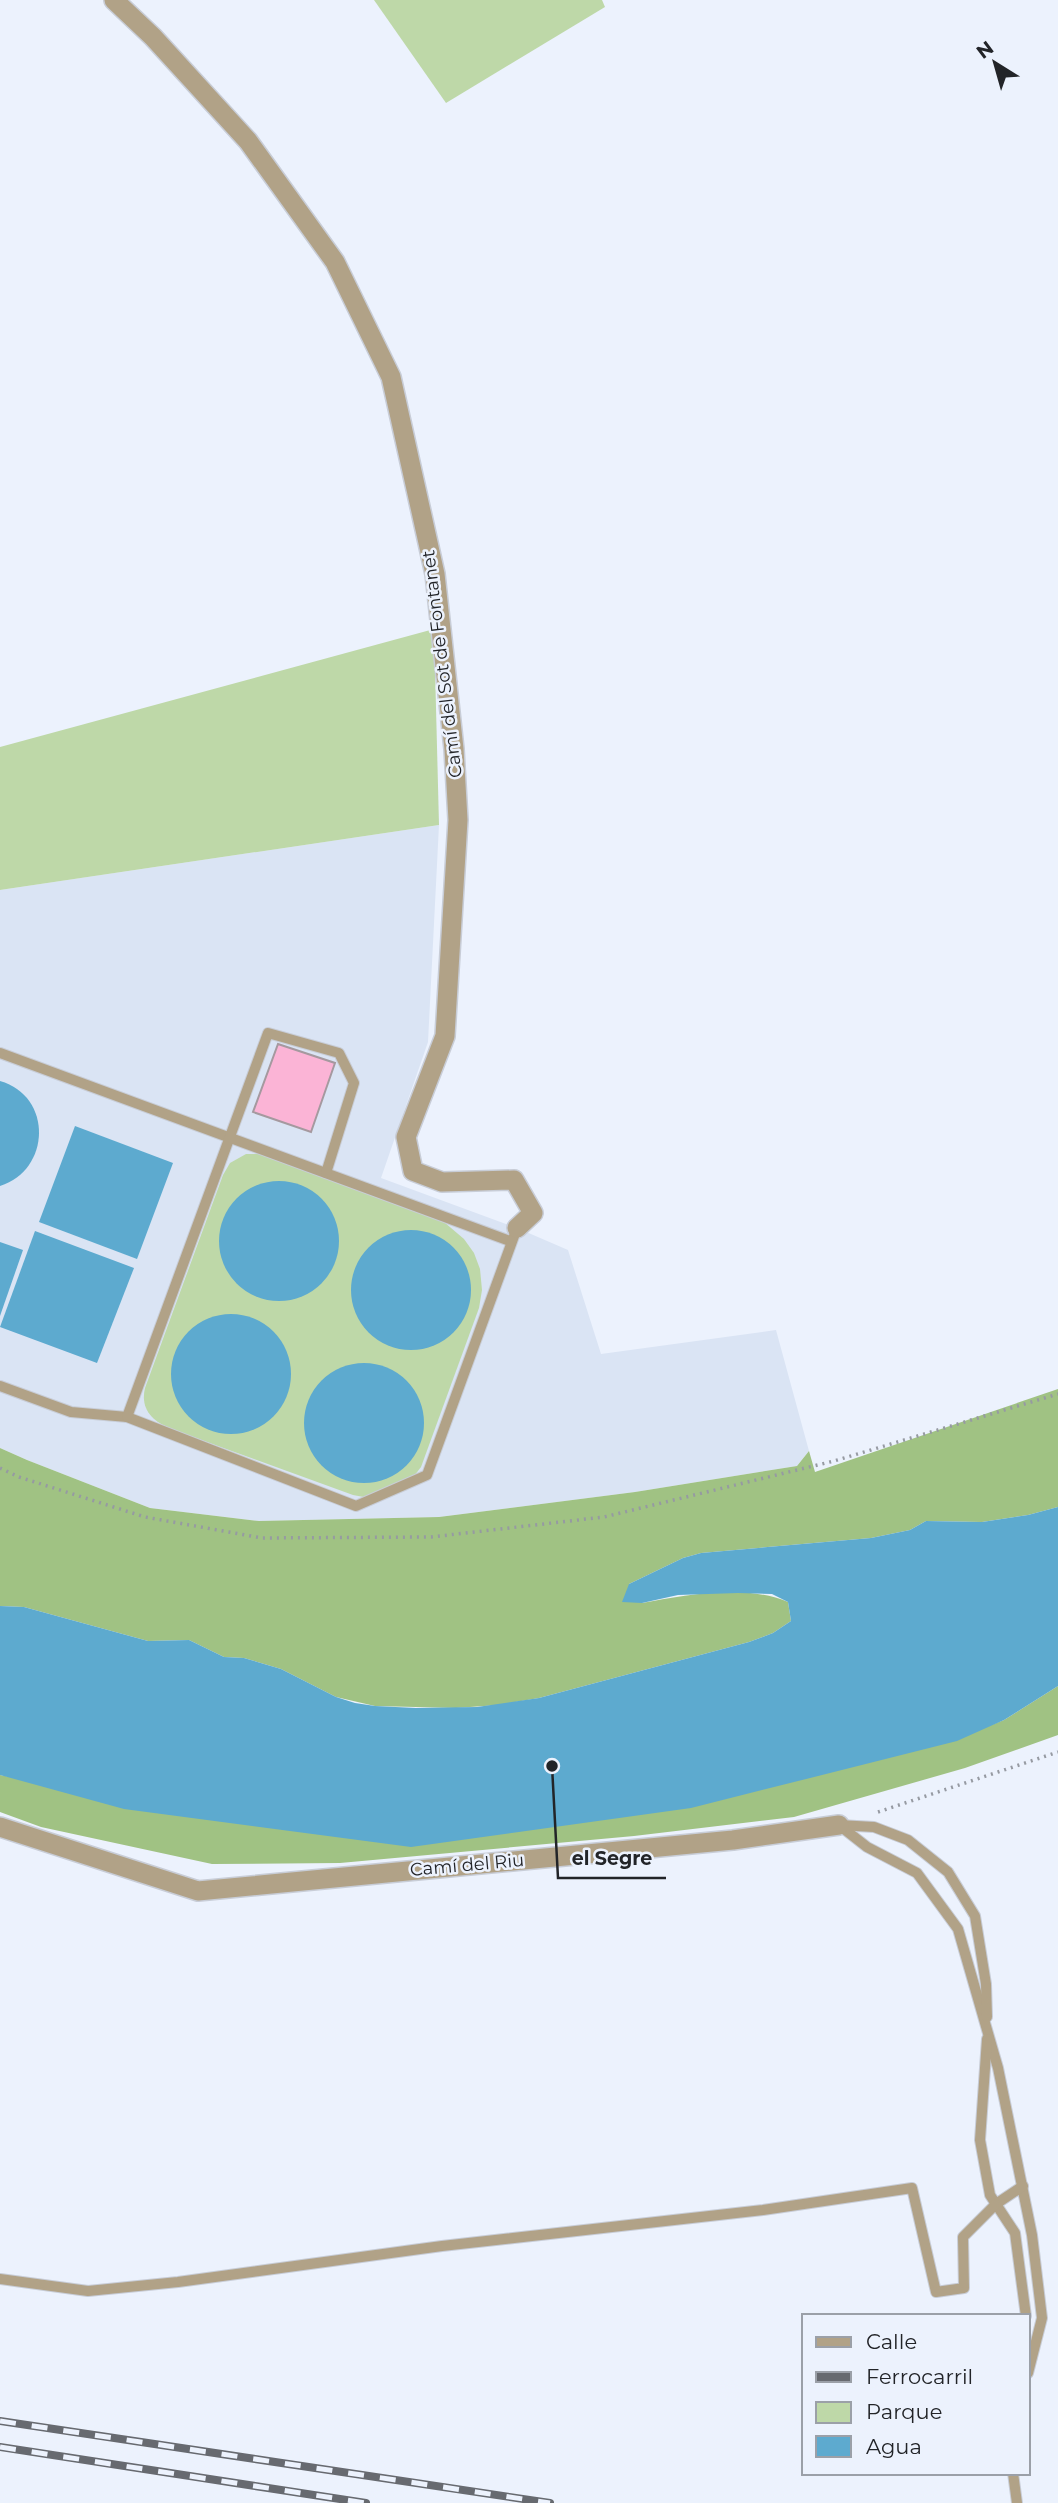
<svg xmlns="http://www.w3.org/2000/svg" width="1058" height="2503" font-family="Montserrat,sans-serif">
	<rect width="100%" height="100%" fill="#ecf2fd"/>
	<path fill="#dae4f4" d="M439 825 428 1042 381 1178 517 1228 568 1250 601 1354 776 1330 809 1451 797 1466 635 1492 439 1517 259 1521 150 1508 27 1460 0 1448V890Z"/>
	<g fill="#bed8a8">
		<path d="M374 0H602L605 7 446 103Z"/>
		<path d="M434 629 439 825 0 890V747Z"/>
		<path d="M246 1154H259L444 1222 464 1239 474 1253 480 1269 482 1290 479 1308 421 1467 411 1480 369 1498 353 1495 171 1429C152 1421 140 1409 145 1388L223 1175 230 1163Z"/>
	</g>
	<g fill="#a0c283">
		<path d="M1058 1389V1507L1028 1515 982 1522 926 1521 910 1530 871 1538 701 1553 683 1558 629 1584 642 1603C685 1595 747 1584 788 1602L791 1621 773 1633 749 1642 539 1698 498 1705 456 1708 375 1706 336 1697 281 1669 244 1658 224 1657 189 1640 148 1641 24 1607 0 1606V1448L27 1460 150 1508 259 1521 439 1517 635 1492 797 1466 809 1451 815 1472Z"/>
		<path d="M1058 1686V1735L965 1768 794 1817 634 1836 340 1863 212 1864 41 1827 0 1812V1775L16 1778 981 1729 1004 1720Z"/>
	</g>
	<g fill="#5daacf">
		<path d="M0 1081C53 1096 51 1170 0 1186Z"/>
		<path d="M75 1126 173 1163 137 1259 39 1222Z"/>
		<circle cx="279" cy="1241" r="60"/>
		<circle cx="411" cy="1290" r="60"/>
		<path d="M35 1231 134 1268 97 1363 0 1327Z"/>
		<path d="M0 1242 23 1250 0 1316Z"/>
		<circle cx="231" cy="1374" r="60"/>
		<circle cx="364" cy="1423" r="60"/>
		<path d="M1058 1507V1686L1004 1720 957 1741 691 1808 411 1847 124 1809 0 1775V1606L24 1607 148 1641 189 1640 224 1657 244 1658 281 1669 336 1697 355 1703 375 1706 416 1708 477 1707 539 1698 749 1642 773 1633 791 1621 788 1602 772 1594 738 1593 678 1595 642 1603 622 1602 629 1584 683 1558 701 1553 871 1538 910 1530 926 1521 982 1522 1028 1515Z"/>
	</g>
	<path fill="#fbb4d6" stroke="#a5999f" stroke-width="2" d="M278 1044 335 1063 311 1132 253 1112Z"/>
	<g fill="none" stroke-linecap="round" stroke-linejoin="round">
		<defs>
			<g id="service">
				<path d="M0 1053 510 1241"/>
				<path d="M0 1386 71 1412 127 1417 356 1506 427 1475 517 1228"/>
				<path d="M127 1417 268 1033 339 1053 354 1083 326 1173"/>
				<path d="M839 1825 867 1847 917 1873 958 1929 998 2068 1032 2235 1042 2318 1028 2373"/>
				<path d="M839 1825 874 1827 908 1840 948 1872 975 1916 986 1984 987 2017"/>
				<path d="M987 2039 980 2140 990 2195 1015 2233 1026 2316"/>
				<path d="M0 2279 88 2291 178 2282 442 2246 763 2210 912 2188 936 2292 964 2288 963 2237 996 2204 1023 2186"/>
				<path d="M1013 2473 1017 2503"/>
			</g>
			<g id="minor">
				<path d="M114 0 153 37 248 141 335 262 391 377 435 574 454 749 458 820 445 1036 406 1137 413 1171 442 1182 514 1180 533 1213 517 1228"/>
				<path d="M0 1827 198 1891 733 1840 839 1825"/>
			</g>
		</defs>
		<use href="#service" stroke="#c8cdd7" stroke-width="12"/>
		<use href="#minor" stroke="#c8cdd7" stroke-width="22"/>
		<g stroke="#969aa2" stroke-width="3.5" stroke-dasharray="2 5" stroke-linecap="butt">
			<path d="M0 1468 19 1477 145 1517 262 1538 431 1537 604 1517 834 1461 1058 1394"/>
			<path d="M878 1812 1058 1752"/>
		</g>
		<use href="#service" stroke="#b1a287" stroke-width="10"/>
		<use href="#minor" stroke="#b1a287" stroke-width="19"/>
		<defs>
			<g id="rail">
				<path d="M0 2421 550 2503"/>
				<path d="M0 2447 366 2503"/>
			</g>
		</defs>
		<use href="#rail" stroke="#676a70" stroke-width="8"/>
		<use href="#rail" stroke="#ecf2fd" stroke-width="5" stroke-dasharray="16" stroke-linecap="butt"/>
	</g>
	<g text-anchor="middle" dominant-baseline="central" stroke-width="5" stroke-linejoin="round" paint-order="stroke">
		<g font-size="18" fill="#222428" stroke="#ecf2fd">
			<text transform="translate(442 664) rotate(-97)">Camí del Sot de Fontanet</text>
			<text transform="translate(467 1865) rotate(-5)">Camí del Riu</text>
		</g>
	</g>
	<path fill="none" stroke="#222428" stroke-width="2.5" d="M552 1766L558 1878H666"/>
	<circle fill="#222428" stroke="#ecf2fd" stroke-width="2.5" cx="552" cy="1766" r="7"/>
	<g font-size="19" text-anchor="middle" font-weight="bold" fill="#222428" stroke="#ecf2fd" stroke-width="5" stroke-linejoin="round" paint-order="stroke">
		<text x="612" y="1865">el Segre</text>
	</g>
	<rect x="802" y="2314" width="228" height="161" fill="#ecf2fd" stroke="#9ba0a8" stroke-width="2"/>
	<rect x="816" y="2337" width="35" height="10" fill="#b1a287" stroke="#9ba0a8" stroke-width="2"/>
	<text x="866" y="2349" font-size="21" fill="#222428">Calle</text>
	<rect x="816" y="2372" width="35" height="10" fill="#676a70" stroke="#9ba0a8" stroke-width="2"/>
	<text x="866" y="2384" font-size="21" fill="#222428">Ferrocarril</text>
	<rect x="816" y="2402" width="35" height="21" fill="#bed8a8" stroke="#9ba0a8" stroke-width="2"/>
	<text x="866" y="2419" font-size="21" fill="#222428">Parque</text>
	<rect x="816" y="2436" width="35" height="21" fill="#5daacf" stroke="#9ba0a8" stroke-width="2"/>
	<text x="866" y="2454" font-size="21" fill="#222428">Agua</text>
	<g transform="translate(995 63) rotate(323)" stroke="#ecf2fd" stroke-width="5" paint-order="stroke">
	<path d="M0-5L12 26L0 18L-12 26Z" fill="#222428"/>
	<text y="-10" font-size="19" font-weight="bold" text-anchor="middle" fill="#222428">N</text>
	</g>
</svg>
